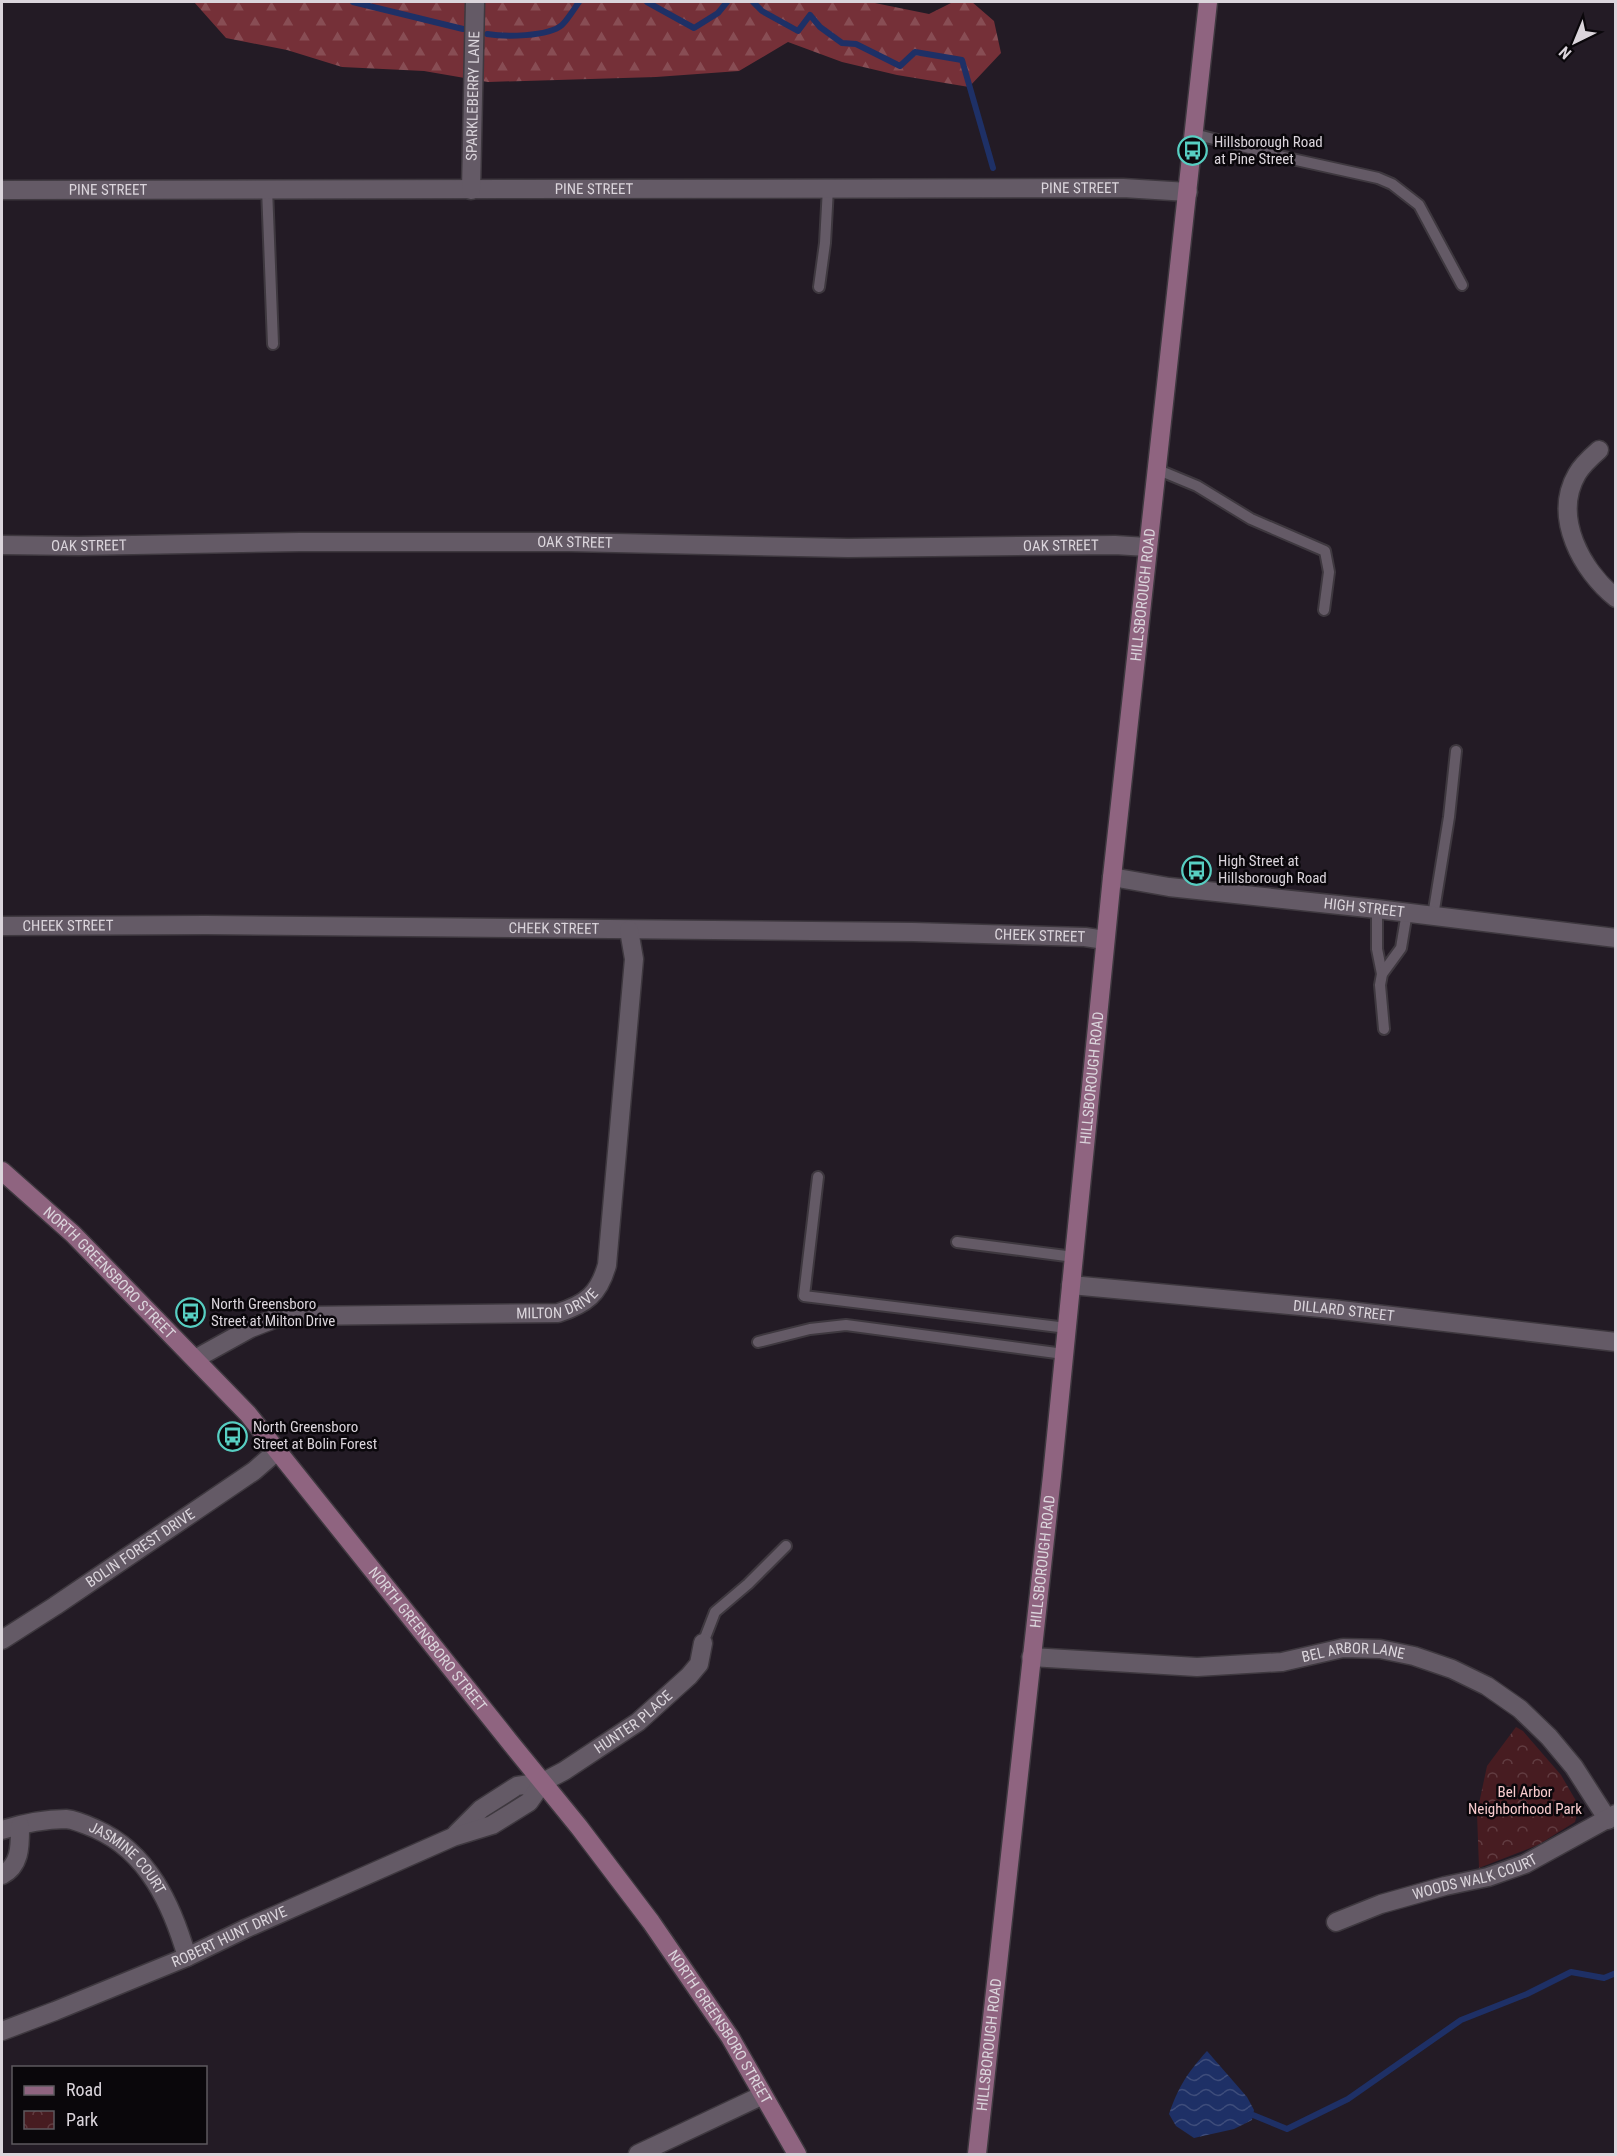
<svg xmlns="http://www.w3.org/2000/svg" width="1617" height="2156" font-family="'Roboto Condensed',sans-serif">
	<defs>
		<pattern id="forest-firs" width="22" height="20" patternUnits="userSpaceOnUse" patternTransform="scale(1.5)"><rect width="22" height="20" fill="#753038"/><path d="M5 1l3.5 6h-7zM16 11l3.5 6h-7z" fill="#884d54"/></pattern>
		<pattern id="park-crowns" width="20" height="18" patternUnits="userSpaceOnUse" patternTransform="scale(1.5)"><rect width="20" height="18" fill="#471c21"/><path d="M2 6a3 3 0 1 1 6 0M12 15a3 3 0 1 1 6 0" fill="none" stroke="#613c41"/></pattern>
		<pattern id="water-waves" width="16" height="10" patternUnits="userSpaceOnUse" patternTransform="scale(1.5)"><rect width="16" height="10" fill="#1e3066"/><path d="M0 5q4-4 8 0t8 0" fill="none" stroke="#3e4d7b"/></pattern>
	</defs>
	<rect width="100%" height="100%" fill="#231b25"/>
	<path fill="url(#forest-firs)" d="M194 2H870L929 14 953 2H972L994 21 1001 53 969 87 897 75 842 62 788 42 739 71 656 77 488 82 424 71 342 67 287 50 226 38Z"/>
	<path fill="url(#park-crowns)" d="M1516 1727 1523 1731 1561 1775 1579 1806 1575 1822 1538 1845 1479 1868 1477 1813 1487 1766Z"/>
	<path fill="url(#water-waves)" d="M1207 2051 1247 2097 1254 2110 1252 2120 1234 2129 1194 2138 1176 2126 1169 2114C1178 2087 1188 2072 1207 2051Z"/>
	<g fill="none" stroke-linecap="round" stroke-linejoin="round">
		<g stroke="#1e3066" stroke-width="6">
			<path d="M353 2 463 29"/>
			<path d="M647 2 694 28 718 13 727 2"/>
			<path d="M753 2 762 11 798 31 810 15 820 27 842 43 856 44 900 66 915 52 962 60 993 168"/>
			<path d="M487 34C504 37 548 37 562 25 568 19 574 9 579 2"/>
			<path d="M1253 2115 1287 2129 1348 2099 1461 2020 1527 1994 1571 1972 1604 1978 1616 1973"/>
		</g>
		<defs>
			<g id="lane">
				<path d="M1194 134 1292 159 1378 178 1392 184 1419 205 1462 285"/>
				<path d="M267 188 273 344"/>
				<path d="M819 287 825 243 828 188"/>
				<path d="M1156 469 1197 486 1251 519 1325 551 1329 572 1324 610"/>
				<path d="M1377 909V949L1382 974"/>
				<path d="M1433 916 1449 817 1456 751"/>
				<path d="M1384 1029 1380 985 1382 974 1401 948 1407 912"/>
				<path d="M818 1177 804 1296 1067 1328"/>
				<path d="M957 1242 1074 1257"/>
				<path d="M758 1342 810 1329 846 1325 1064 1354"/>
				<path d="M703 1643 715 1612 748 1584 786 1546"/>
			</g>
			<g id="street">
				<path id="s1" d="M2 190 1123 188 1188 192"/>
				<path id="s2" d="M471 190 475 2"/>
				<path d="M1599 450C1591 457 1582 465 1577 474 1552 517 1582 571 1616 598"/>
				<path id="s3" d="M2 545 79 546 300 542H569L848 548 1115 545 1147 547"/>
				<path id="s4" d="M1112 877 1169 887 1377 909 1616 938"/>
				<path id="s5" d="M2 926 206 925 913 932 1085 937 1105 940"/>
				<path id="s6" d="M1071 1285 1332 1309 1616 1342"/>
				<path id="s7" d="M195 1359 251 1328 274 1319 299 1316 558 1313C586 1304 599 1294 607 1265L634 959 629 930"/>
				<path id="s8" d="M2 1640 55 1606 254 1471 277 1451"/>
				<path id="s9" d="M1031 1657 1197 1667 1282 1662 1343 1648 1380 1649 1414 1656 1452 1669 1487 1686 1520 1709 1549 1737 1574 1767 1608 1820"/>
				<path id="s10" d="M2 1830C21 1824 45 1819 66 1819 76 1820 87 1825 96 1829 148 1852 172 1905 187 1957"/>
				<path id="s11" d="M456 1834 481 1809 517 1786 543 1782 564 1771 638 1722 689 1676 699 1664 703 1643"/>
				<path d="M2 1875C21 1865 20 1845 20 1826"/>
				<path id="s12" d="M1336 1922 1381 1904 1445 1886 1488 1877 1525 1864 1616 1814"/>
				<path id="s13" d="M2 2031 55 2011 187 1957 247 1928 453 1837 492 1825 529 1802 543 1782"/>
				<path d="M638 2154 763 2095"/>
			</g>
			<g id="secondary">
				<path id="s14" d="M2 1171 73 1234 248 1414 509 1741 579 1827 651 1922 730 2037 797 2154"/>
				<path id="s15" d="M977 2154 1052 1476 1112 877 1208 2"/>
			</g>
		</defs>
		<use href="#lane" stroke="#3e383f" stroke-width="14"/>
		<use href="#street" stroke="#3e383f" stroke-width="21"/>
		<use href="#secondary" stroke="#3e383f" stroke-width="21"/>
		<use href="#lane" stroke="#645a66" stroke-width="10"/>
		<use href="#street" stroke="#645a66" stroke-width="18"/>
		<use href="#secondary" stroke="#8f6480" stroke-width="18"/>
	</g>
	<defs>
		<symbol id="bus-ring" viewBox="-11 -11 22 22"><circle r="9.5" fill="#0a070b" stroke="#57cec2" stroke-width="1.5"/><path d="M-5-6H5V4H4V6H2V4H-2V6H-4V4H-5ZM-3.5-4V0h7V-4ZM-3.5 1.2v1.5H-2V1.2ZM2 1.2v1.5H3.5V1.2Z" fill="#57cec2"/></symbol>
	</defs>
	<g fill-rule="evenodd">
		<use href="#bus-ring" x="1176" y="134" width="33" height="33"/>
		<use href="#bus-ring" x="1180" y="854" width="33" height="33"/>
		<use href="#bus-ring" x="174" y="1296" width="33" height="33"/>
		<use href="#bus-ring" x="216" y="1420" width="33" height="33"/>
	</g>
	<g text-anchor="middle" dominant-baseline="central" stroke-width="5" stroke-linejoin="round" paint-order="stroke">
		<g font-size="15" fill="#dbd5dc" stroke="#0a070b">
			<text stroke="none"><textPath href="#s2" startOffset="94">SPARKLEBERRY LANE</textPath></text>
			<text stroke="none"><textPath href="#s1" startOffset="1078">PINE STREET</textPath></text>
			<text stroke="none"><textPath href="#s1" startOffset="106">PINE STREET</textPath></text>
			<text stroke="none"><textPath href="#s1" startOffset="592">PINE STREET</textPath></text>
			<text stroke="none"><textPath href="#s3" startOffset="573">OAK STREET</textPath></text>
			<text stroke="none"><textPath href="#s3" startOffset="87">OAK STREET</textPath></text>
			<text stroke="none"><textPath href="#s3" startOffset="1059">OAK STREET</textPath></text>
			<text stroke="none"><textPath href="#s15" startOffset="1568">HILLSBOROUGH ROAD</textPath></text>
			<text stroke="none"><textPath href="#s4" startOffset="254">HIGH STREET</textPath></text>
			<text stroke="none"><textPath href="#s5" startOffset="66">CHEEK STREET</textPath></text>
			<text stroke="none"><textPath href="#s5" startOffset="552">CHEEK STREET</textPath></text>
			<text stroke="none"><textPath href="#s5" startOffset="1038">CHEEK STREET</textPath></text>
			<text stroke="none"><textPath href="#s15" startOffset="1082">HILLSBOROUGH ROAD</textPath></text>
			<text stroke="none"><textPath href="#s14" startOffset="148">NORTH GREENSBORO STREET</textPath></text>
			<text stroke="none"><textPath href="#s7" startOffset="374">MILTON DRIVE</textPath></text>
			<text stroke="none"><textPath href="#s6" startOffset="274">DILLARD STREET</textPath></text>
			<text stroke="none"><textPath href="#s8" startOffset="166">BOLIN FOREST DRIVE</textPath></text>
			<text stroke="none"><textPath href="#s15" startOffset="596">HILLSBOROUGH ROAD</textPath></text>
			<text stroke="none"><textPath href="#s14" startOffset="634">NORTH GREENSBORO STREET</textPath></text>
			<text stroke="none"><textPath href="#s9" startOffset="324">BEL ARBOR LANE</textPath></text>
			<text stroke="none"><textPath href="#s11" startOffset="213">HUNTER PLACE</textPath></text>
			<text stroke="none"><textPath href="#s10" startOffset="140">JASMINE COURT</textPath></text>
			<text stroke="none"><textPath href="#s12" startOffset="146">WOODS WALK COURT</textPath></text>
			<text stroke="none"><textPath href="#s13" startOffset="246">ROBERT HUNT DRIVE</textPath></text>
			<text stroke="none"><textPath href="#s14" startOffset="1120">NORTH GREENSBORO STREET</textPath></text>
			<text stroke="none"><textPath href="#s15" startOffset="110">HILLSBOROUGH ROAD</textPath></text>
		</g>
		<g font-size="15" fill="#dbd5dc" stroke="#0a070b" text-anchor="start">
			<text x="1214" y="142">Hillsborough Road<tspan x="1214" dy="17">at Pine Street</tspan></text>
			<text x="1218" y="861">High Street at<tspan x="1218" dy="17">Hillsborough Road</tspan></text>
			<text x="211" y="1304">North Greensboro<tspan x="211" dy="17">Street at Milton Drive</tspan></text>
			<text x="253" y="1427">North Greensboro<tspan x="253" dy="17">Street at Bolin Forest</tspan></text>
		</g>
		<g font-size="15" fill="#f9ccce" stroke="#0a070b">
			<text x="1525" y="1792">Bel Arbor<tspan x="1525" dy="17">Neighborhood Park</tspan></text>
		</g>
	</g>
	<rect width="1617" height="2156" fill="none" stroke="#dbd5dc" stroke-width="6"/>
	<rect x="12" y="2066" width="195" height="78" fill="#0a070b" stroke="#5e595f" stroke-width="1.5"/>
	<rect x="24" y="2086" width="30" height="9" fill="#8f6480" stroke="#5e595f" stroke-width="1.5"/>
	<text x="66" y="2096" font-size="18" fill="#dbd5dc">Road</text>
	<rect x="24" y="2111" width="30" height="18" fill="url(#park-crowns)" stroke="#5e595f" stroke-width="1.5"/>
	<text x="66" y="2126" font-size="18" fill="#dbd5dc">Park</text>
	<g transform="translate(1575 42) rotate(223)" stroke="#0a070b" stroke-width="4.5" paint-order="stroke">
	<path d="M0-4.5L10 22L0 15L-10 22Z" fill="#dbd5dc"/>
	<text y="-9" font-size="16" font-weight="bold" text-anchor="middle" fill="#dbd5dc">N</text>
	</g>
</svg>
